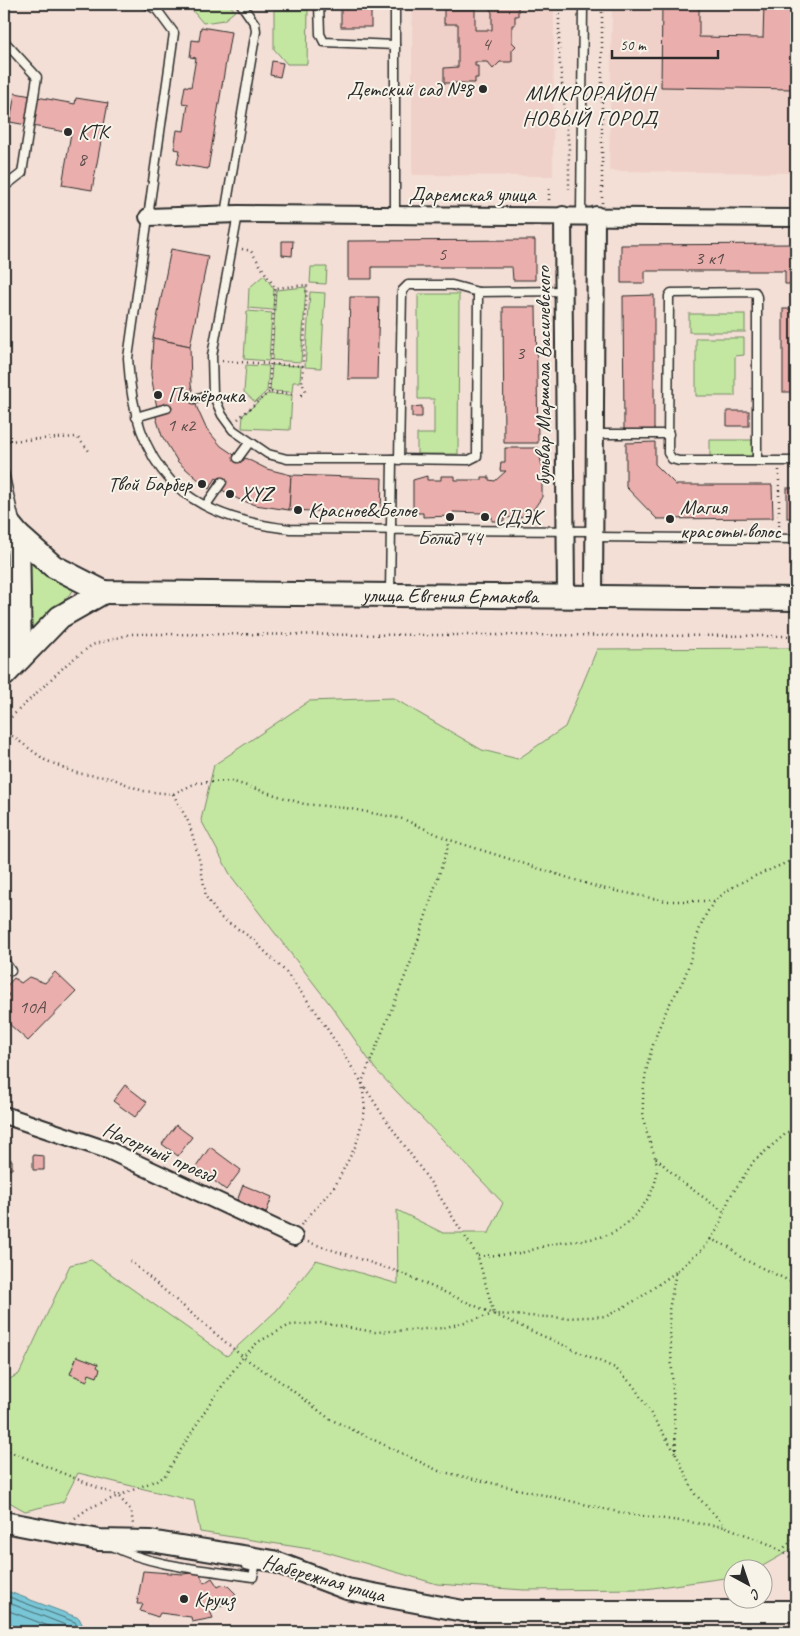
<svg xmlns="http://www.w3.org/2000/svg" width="800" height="1636" font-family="Caveat,sans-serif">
	<rect width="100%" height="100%" fill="#f3dfd6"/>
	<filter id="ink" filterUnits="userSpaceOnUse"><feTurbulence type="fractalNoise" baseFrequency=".02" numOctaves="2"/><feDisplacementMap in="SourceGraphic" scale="10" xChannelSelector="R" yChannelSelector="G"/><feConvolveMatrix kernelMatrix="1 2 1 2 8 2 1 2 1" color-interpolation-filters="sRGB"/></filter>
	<g filter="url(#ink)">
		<g fill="#f0d1c9">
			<path d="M412 4H554L553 176 412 175Z"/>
			<path d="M612 4H796V173L609 171Z"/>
		</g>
		<g fill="#c3e7a1" stroke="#778966">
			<path d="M187 4H229L235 11 224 20 203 23Z"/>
			<path d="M274 10H308L307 64H287L274 49Z"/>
			<path d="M311 267H327L326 284 310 283Z"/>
			<path d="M264 275 274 289 273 310 248 308 249 288Z"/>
			<path d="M306 287 301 362 272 360 276 290Z"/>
			<path d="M310 292 325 293 321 368 305 367Z"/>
			<path d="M418 294H459L458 454H417V434H434V399H418Z"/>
			<path d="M247 311 272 313 269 361 244 359Z"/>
			<rect x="689" y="314" width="56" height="18"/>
			<path d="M696 338H744V355L735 356V396H696Z"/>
			<path d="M246 365 269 366 267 391 255 402 244 392Z"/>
			<path d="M272 365 301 366 300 382H293L292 392 270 391Z"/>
			<path d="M267 394 292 395 290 430 242 428 243 415Z"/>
			<rect x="710" y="440" width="42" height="17"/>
			<path d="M4 529 12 538 14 655 4 666Z"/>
			<path d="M30 558 74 590 30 632Z"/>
			<path d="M796 648V1547L759 1568H732V1577L645 1589 524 1590 437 1584 323 1551 200 1532 194 1501 78 1473 63 1502 25 1511 4 1499V1382L19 1374 70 1265 91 1260 227 1356 277 1310 316 1260 398 1284 397 1210 443 1233H489L503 1203 376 1070 332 1007 231 876 201 820 214 765 309 701 393 698 482 750 518 759 565 727 597 649Z"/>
		</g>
		<path fill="#78c6d6" stroke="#598892" d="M4 1590 79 1618 86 1632H4Z"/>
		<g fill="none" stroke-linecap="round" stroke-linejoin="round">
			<g stroke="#4a696f" stroke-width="1">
				<path d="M4 1595 75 1622 80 1632"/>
				<path d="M4 1601 68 1626 73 1632"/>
				<path d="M4 1609 64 1632"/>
			</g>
		</g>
		<g fill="#eaafac" stroke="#2b2b2b">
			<rect x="341" y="4" width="30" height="23"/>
			<path d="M485 4H518V16H515V25H512V42L516 46 512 50V62H500L493 69 487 62H475V66H478V78H475V83H444V68L458 67V24H444V9H475V30H492V12Z"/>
			<path d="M662 4H699V37L763 38 764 4H796V89L661 87Z"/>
			<path d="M201 27 231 32 208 169 177 164 180 150 174 149 177 130 184 131 188 104 182 103 185 86 191 87 196 58 190 57 192 40 199 41Z"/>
			<path d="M272 61 283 63 280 77 270 75Z"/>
			<path d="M15 93 75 104 76 98 108 103 92 190 62 185 71 133 10 122Z"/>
			<path d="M535 240V280H513L512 267H372V279H348V241Z"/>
			<path d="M282 241H293L292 256 282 255Z"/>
			<path d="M796 244V284H785V271H645V283H621V245Z"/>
			<path d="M171 249 208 256 190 346 153 338Z"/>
			<path d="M654 295V430H624L623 296Z"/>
			<path d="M350 297H379L377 379H348Z"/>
			<path d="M503 307H536L538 443H504Z"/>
			<rect x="783" y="309" width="13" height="83"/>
			<path d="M153 338 190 346 191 385 197 408 206 428 221 446 243 461 245 458 267 469 291 475 289 510 255 505 238 499 222 490 226 484 216 478 209 489 178 462 162 436 155 414 157 408 151 375Z"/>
			<path d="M422 406V417H412V407Z"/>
			<rect x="727" y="411" width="22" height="15"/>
			<path d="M655 442V464L676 485H772L773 518 657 519 626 487V443Z"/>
			<path d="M505 448H538L542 466H545L546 480H542V497L533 510 530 509 521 517 504 518V521H492V517H482V513L453 512V516L423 517V513H413V480L427 476V480H441V476H455V480H482V477H489V480L495 481 506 471H500L501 462H505Z"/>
			<path d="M291 475 382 478 381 514 289 510Z"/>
			<rect x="787" y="488" width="9" height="30"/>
			<path d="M55 972 76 992 28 1041 8 1023 10 1020 4 1014V1001L9 995 4 989 14 978 21 983 29 977 45 983Z"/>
			<path d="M125 1085 147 1102 135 1117 113 1101Z"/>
			<path d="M176 1125 192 1137 178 1156 162 1144Z"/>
			<path d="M210 1147 241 1170 226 1190 196 1167Z"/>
			<path d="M33 1155 44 1156V1170H33Z"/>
			<path d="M4 1160H12V1169L4 1170Z"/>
			<path d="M243 1185 272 1197 266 1213 237 1201Z"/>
			<path d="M77 1356 98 1364 97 1367 100 1369 97 1377 89 1374 87 1381 70 1374Z"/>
			<path d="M143 1571 183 1574 199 1572 204 1583 212 1578 218 1587 222 1585 228 1586 236 1594 225 1604 210 1611 213 1618 192 1622 191 1617 160 1613 158 1617 140 1611 143 1604H137Z"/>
		</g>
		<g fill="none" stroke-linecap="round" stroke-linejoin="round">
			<defs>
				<g id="service">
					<path d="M147 4 157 10 174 33 128 358C134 468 181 517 290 529L594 531"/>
					<path d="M319 4 320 34 324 42 395 45"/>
					<path d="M4 41 37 77 22 173 4 187"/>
					<path d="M225 214 256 31 255 24 241 4"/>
					<path d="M238 214 212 356 213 394 222 415 233 430 268 454 287 459H392L390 592"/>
					<path d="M395 215V4"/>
					<path d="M581 215 583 4"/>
					<path d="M194 399 213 394"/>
					<path d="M136 417 167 408"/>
					<path d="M595 434H669"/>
					<path d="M238 458 249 443"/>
					<path d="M392 459 469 460 477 456 478 292 564 291"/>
					<path d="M399 460 402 291 408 285H452L478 292"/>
					<path d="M757 461V297L755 292 671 293 669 296 668 453 672 459 679 461H796"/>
					<path d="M4 473 15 521"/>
					<path d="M206 505 222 482"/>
					<path d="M594 537 796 539"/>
					<path d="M4 961 11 971"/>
					<path d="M112 1546C152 1567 209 1570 253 1577L255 1567 246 1565"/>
				</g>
				<g id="minor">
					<path d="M563 215 566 597"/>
					<path d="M148 217 238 214 796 218"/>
					<path d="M594 597 596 215"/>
					<path d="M4 1115 110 1151 294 1237"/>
				</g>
				<path id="tertiary" d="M4 1522 99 1540 150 1541 273 1561 347 1589 463 1611H796"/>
				<g id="secondary">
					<path id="s1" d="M4 518 18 535 53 566 104 592 796 599"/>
					<path d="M18 535 20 658"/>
					<path d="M4 675 60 617 104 592"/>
				</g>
			</defs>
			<use href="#service" stroke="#2b2b2b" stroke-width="11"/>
			<use href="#minor" stroke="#2b2b2b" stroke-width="20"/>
			<use href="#tertiary" stroke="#2b2b2b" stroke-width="24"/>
			<use href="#secondary" stroke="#2b2b2b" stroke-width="26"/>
			<g stroke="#2b2b2b" stroke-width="2.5" stroke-dasharray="1 4" stroke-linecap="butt">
				<path d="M559 4V55L569 148V189"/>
				<path d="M4 25 10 4"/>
				<path d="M549 189V201"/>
				<path d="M602 203V4"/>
				<path d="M242 249 251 251 275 288"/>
				<path d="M222 361 303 366"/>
				<path d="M302 395 269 392 275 288 307 285 302 383 306 391"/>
				<path d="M238 419 269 392"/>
				<path d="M4 441 77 437 90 452"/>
				<path d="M779 470V530"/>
				<path d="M4 724 68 663 92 645 131 634 796 636"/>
				<path d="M4 730 45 760 76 773 111 778 143 791 173 794 196 783 231 781 304 804 346 808 403 819 450 840 597 887 666 901H715"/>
				<path d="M173 794 189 823 200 862 206 897 220 917 250 937 285 971 317 1013 382 1114 433 1186 478 1257 494 1314"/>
				<path d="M796 1125 754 1161 730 1197 717 1230 704 1248 676 1272 669 1310 676 1454 695 1494 726 1527 769 1544 792 1558 796 1566"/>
				<path d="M656 1158 682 1182 724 1212"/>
				<path d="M301 1225 335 1186 356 1145 365 1110 362 1082 412 959 450 840"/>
				<path d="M710 1239 729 1247 743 1259 796 1284"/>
				<path d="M308 1242 399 1272 615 1368 633 1385 676 1454"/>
				<path d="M478 1256C492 1255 506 1255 520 1253 531 1251 542 1246 553 1244 575 1240 607 1241 625 1225 644 1208 663 1183 655 1157 650 1141 643 1127 643 1109 642 1074 653 1039 668 1007 674 996 682 985 686 973 694 951 699 918 716 900 738 879 769 872 796 858"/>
				<path d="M130 1261 243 1357 281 1382 330 1419 439 1471 627 1514 726 1527"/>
				<path d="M796 1402V1410"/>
				<path d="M4 1449 118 1496 131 1510 133 1524"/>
				<path d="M75 1518 89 1508 164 1477 210 1403 243 1357 258 1342 290 1325 321 1323 375 1332 443 1328 494 1314 565 1318 607 1316 638 1299 676 1272"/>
				<path d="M781 1551 796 1536"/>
			</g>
			<use href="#service" stroke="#f7f3e8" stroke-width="8"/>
			<use href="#minor" stroke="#f7f3e8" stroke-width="16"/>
			<use href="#tertiary" stroke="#f7f3e8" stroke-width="20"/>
			<use href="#secondary" stroke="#f7f3e8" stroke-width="22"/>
		</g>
	</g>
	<g fill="#2b2b2b" stroke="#f7f3e8" stroke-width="2">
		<circle cx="483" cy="89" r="5"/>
		<circle cx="68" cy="132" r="5"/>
		<circle cx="158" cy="395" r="5"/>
		<circle cx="202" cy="484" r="5"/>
		<circle cx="230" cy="494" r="5"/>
		<circle cx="298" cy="510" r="5"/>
		<circle cx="450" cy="517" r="5"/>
		<circle cx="485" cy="517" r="5"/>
		<circle cx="670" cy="519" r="5"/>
		<circle cx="184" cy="1599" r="5"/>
	</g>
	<g text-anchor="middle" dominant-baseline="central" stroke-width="4" stroke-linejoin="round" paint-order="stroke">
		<g font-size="19" fill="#5b4c4b">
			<text x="486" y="44">4</text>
			<text x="82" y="159">8</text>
			<text x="442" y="254">5</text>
			<text x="709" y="258">3 к1</text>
			<text x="520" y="353">3</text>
			<text x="181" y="425">1 к2</text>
			<text x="32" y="1007">10А</text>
		</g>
		<g font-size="21" fill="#2b2b2b" stroke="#f7f3e8" text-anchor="start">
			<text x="473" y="89" text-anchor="end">Детский сад №8</text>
			<text x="78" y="132">КТК</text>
			<text x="168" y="395">Пятёрочка</text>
			<text x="192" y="484" text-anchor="end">Твой Барбер</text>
			<text x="240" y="494">XYZ</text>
			<text x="680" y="507">Магия<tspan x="680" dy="24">красоты волос</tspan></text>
			<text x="308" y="510">Красное&amp;Белое</text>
			<text x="495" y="517">СДЭК</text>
			<text x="450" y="538" text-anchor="middle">Болид 44</text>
			<text x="194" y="1599">Круиз</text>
		</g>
		<g font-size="21" fill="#2b2b2b" stroke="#f7f3e8">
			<text x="472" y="194">Даремская улица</text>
			<text transform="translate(543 376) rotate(-90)">бульвар Маршала Василевского</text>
			<text stroke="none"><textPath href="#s1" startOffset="472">улица Евгения Ермакова</textPath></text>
			<text transform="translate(159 1152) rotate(24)">Нагорный проезд</text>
			<text transform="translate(324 1578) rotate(16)">Набережная улица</text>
		</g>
		<g font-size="22" letter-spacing="1" fill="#2b2b2b" stroke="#f7f3e8">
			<text x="590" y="93">МИКРОРАЙОН<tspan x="590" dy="25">НОВЫЙ ГОРОД</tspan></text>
		</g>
	</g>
	<rect width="800" height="1636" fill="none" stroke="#f7f3e8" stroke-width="20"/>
	<rect x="10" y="10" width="780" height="1616" fill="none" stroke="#2b2b2b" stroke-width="2" filter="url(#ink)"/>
	<g transform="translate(748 1584) rotate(140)"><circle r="24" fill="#f7f3e8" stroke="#a5a39c"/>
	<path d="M0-4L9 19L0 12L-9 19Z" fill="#2b2b2b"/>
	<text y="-8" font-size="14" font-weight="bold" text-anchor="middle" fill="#2b2b2b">С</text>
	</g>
	<path d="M612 50v8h106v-8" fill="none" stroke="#2b2b2b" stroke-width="2.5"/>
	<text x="620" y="50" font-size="15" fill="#2b2b2b" stroke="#f7f3e8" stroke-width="4" paint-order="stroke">50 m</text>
</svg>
